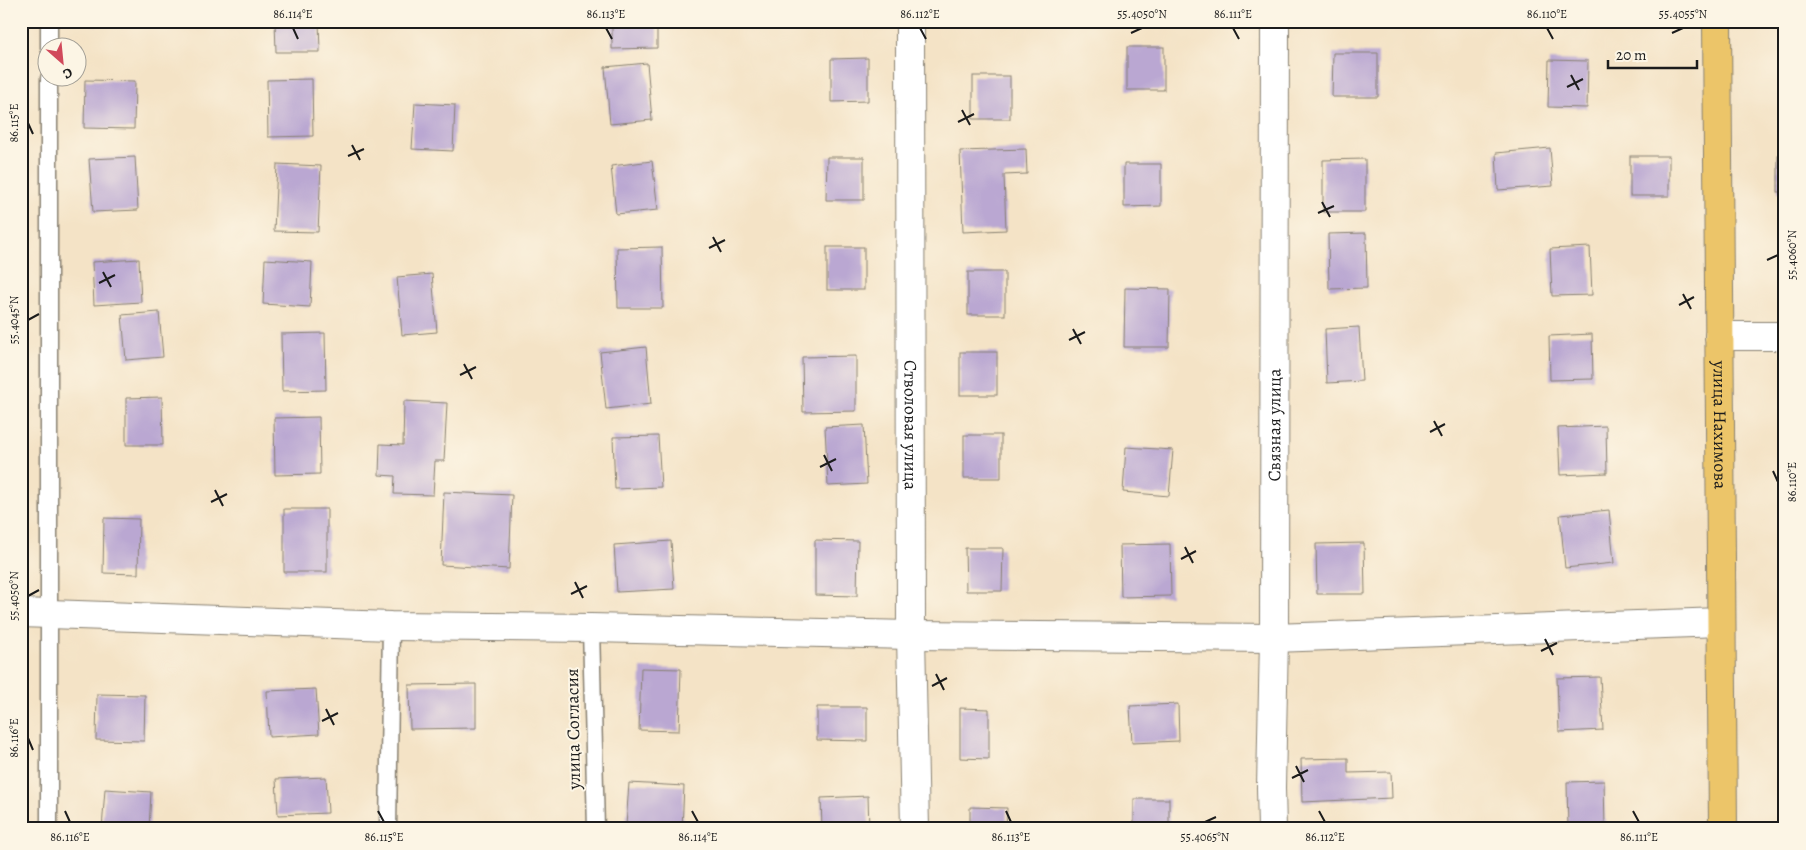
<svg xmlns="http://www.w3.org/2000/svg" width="1806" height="850" font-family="Alegreya,serif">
	<rect width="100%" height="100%" fill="#fcf5e5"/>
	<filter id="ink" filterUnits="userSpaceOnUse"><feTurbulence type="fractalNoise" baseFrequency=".02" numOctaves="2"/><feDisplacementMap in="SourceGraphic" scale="10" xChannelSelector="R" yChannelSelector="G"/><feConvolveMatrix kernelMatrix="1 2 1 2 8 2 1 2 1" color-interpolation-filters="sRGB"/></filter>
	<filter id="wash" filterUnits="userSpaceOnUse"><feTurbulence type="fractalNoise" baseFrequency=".0096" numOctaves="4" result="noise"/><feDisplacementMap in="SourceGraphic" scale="20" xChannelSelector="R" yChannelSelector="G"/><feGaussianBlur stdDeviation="1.12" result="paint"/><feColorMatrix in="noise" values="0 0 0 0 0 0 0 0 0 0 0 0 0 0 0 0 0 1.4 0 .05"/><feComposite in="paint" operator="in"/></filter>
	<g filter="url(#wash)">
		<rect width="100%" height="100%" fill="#f4e3c6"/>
		<g id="blocks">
			<g fill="#baa7d2">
				<path d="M91 21H133V27L91 25Z"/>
				<path d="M275 21H319L320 52H276Z"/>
				<path d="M612 21H657V48L612 49Z"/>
				<rect x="1127" y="47" width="37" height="43"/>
				<path d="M1333 53H1378V97H1332Z"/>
				<path d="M868 58V101L831 102V59Z"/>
				<path d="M1549 60 1588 61 1587 108 1548 107Z"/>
				<path d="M647 63 652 120 610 124 605 67Z"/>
				<rect x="973" y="76" width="37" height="43"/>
				<path d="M312 79 313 136 268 137 267 80Z"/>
				<path d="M85 80 135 81 134 129 84 128Z"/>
				<path d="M415 103 455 105 453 151 412 149Z"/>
				<path d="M1550 148 1553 186 1498 190 1496 153Z"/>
				<path d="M1026 149 1027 174 1004 175 1006 230 963 232 960 151Z"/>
				<rect x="1630" y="156" width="39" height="40"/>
				<rect x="1778" y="156" width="7" height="36"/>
				<path d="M135 157 138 210 93 212 89 159Z"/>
				<path d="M827 157H864V200H826Z"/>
				<path d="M1365 159V212H1323V160Z"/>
				<path d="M652 161 658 210 616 214 611 166Z"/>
				<path d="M277 164 321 166 318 232 274 231Z"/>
				<path d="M1124 164H1161V206L1124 207Z"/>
				<path d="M1366 233 1367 288 1329 289 1328 234Z"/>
				<path d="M662 247 663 308H618L617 248Z"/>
				<rect x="827" y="247" width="37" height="43"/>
				<path d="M1590 247 1592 295 1552 296 1550 249Z"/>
				<path d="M139 259 141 302 94 305 92 262Z"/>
				<path d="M265 259 312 262 310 307 263 304Z"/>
				<rect x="968" y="272" width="37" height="43"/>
				<path d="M432 274 437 332 402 335 397 277Z"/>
				<path d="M1125 288 1170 289 1169 347H1124Z"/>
				<path d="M159 312 163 357 126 360 122 315Z"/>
				<path d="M1359 327 1362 381 1327 383 1325 329Z"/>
				<path d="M325 333 326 390 282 391 281 334Z"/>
				<path d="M1592 334 1593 379 1550 380 1549 336Z"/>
				<path d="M646 347 651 404 606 409 600 352Z"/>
				<rect x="960" y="352" width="37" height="43"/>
				<path d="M856 356V411L803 412 802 357Z"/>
				<path d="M162 397 163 445H126V398Z"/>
				<path d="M404 401 447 403 444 461H435L433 495 394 494 395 476 379 475 380 444 403 445Z"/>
				<path d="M319 417 320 474 275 475 274 418Z"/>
				<path d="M864 425 867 484 828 486 825 427Z"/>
				<path d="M1606 426 1607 473 1560 475 1558 428Z"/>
				<rect x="964" y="435" width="37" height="43"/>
				<path d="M658 436 661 487 615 489 613 437Z"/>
				<path d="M1126 447 1173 450 1169 496 1123 492Z"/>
				<path d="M444 492 512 495 509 569 441 565Z"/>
				<rect x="284" y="509" width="43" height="63"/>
				<path d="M1609 510 1614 563 1565 568 1560 515Z"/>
				<path d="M104 518 139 519 138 574 103 573Z"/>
				<path d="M815 540 858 541 857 596 815 595Z"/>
				<path d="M671 541 674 589 617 592 614 545Z"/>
				<path d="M1364 543 1365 594H1317L1316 544Z"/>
				<path d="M1170 544 1171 596 1121 597 1120 545Z"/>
				<path d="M965 548H1003L1002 591H966Z"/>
				<path d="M641 668 681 669 679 731 639 730Z"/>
				<path d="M1600 677 1603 730 1559 732 1557 678Z"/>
				<path d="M476 684V728L410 729 409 685Z"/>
				<path d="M316 689 319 734 269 737 267 691Z"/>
				<path d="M97 694 145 695 144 741 96 740Z"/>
				<path d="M1178 704 1179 741 1132 743 1130 706Z"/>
				<path d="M817 707H867V741L817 740Z"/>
				<path d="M960 708 989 709V759L960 758Z"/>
				<path d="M1348 758V773L1391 772 1392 798 1302 802 1301 759Z"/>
				<path d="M326 777 328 813 278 815 276 779Z"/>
				<path d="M1604 781 1605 828 1568 829 1567 782Z"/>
				<path d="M629 783 684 786 682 829 626 826Z"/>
				<path d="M105 789 151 792 149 829H102Z"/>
				<path d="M868 796 869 829H822L821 798Z"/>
				<rect x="1134" y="799" width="35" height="30"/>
				<path d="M970 807 1007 808 1006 829H970Z"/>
			</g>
		</g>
	</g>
	<g filter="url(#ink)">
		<use href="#blocks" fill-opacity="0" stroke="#888071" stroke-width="1"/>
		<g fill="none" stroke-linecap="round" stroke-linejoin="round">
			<defs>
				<g id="service">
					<path d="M49 48V21"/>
					<path d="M591 628 596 829"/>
					<path d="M49 829V78"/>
					<path d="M388 829 391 626"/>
				</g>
				<g id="minor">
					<path id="s1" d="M910 21 911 635 915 829"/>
					<path d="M1719 336H1785"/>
					<path d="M21 613 391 626 591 628 911 635 1274 638 1721 622"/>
					<path id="s2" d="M1272 829 1271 788 1274 638 1275 21"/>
				</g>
				<g id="primary">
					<path id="s3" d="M1717 21 1723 829"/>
				</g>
			</defs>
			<use href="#service" stroke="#888071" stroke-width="19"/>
			<use href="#minor" stroke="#888071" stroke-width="30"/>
			<use href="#primary" stroke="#888071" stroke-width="30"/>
			<use href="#service" stroke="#fff" stroke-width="16"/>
			<use href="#minor" stroke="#fff" stroke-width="28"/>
			<use href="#primary" stroke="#ecc569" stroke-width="28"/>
		</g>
	</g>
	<path fill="none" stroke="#1c1c1c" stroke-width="2" d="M293 28 298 39M606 28 612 39M920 28 926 39M1233 28 1239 39M1547 28 1553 39M1131 33 1142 28M1672 33 1683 28M1571 75 1579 90M1567 87 1583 79M962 110 970 125M958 122 974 114M28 123 33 134M352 145 360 160M348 156 364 149M1322 202 1330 217M1318 213 1334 206M713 237 721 252M709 248 725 240M1767 260 1778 255M103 272 111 287M99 283 115 275M1683 294 1691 309M1679 305 1694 297M28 320 39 314M1073 329 1081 344M1069 340 1085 332M464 364 472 379M460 375 476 367M1434 421 1442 436M1430 432 1445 424M824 455 832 471M820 467 836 459M1773 471 1778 482M215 490 223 506M211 502 227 494M1185 547 1193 563M1181 559 1196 551M575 582 583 598M571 594 587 586M28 596 39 590M1545 639 1553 655M1541 651 1557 643M936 674 944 690M932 686 947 678M326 709 334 725M322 721 338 713M28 738 33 750M1296 766 1304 782M1292 778 1308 770M65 811 70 822M378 811 384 822M692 811 698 822M1006 811 1011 822M1319 811 1325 822M1633 811 1639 822M1205 822 1216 817"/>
	<g text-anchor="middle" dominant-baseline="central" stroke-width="4" stroke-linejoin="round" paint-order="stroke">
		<g font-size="18" fill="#1c1c1c" stroke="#fcf5e5">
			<text stroke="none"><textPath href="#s1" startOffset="404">Стволовая улица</textPath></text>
			<text stroke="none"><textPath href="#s2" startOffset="404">Связная улица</textPath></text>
			<text stroke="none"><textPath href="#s3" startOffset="404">улица Нахимова</textPath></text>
			<text transform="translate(573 729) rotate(-91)">улица Согласия</text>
		</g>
	</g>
	<rect width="1806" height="850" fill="none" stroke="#fcf5e5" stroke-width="55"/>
	<g transform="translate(62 62) rotate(153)"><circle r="24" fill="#fcf5e5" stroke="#a29e95"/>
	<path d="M0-4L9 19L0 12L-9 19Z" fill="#d1495b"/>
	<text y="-8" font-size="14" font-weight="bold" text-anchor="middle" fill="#1c1c1c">С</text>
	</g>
	<path d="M1608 60v8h89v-8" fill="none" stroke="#1c1c1c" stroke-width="2.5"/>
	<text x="1616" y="60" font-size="15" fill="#1c1c1c" stroke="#fcf5e5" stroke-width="4" paint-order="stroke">20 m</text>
	<rect x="28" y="28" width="1750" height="794" fill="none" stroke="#1c1c1c" stroke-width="2"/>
	<g font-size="12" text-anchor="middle" fill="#1c1c1c">
		<text x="293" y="18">86.114°E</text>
		<text x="606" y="18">86.113°E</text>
		<text x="920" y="18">86.112°E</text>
		<text x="1142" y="18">55.4050°N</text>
		<text x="1233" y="18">86.111°E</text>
		<text x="1547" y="18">86.110°E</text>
		<text x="1683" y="18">55.4055°N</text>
		<text transform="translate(14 123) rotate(-90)" y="4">86.115°E</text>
		<text transform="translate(1792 255) rotate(-90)" y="4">55.4060°N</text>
		<text transform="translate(14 320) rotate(-90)" y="4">55.4045°N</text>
		<text transform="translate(1792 482) rotate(-90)" y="4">86.110°E</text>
		<text transform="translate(14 596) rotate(-90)" y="4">55.4050°N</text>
		<text transform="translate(14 738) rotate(-90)" y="4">86.116°E</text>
		<text x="70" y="841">86.116°E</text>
		<text x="384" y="841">86.115°E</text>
		<text x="698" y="841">86.114°E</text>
		<text x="1011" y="841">86.113°E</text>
		<text x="1205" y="841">55.4065°N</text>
		<text x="1325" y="841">86.112°E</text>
		<text x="1639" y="841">86.111°E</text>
	</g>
</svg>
